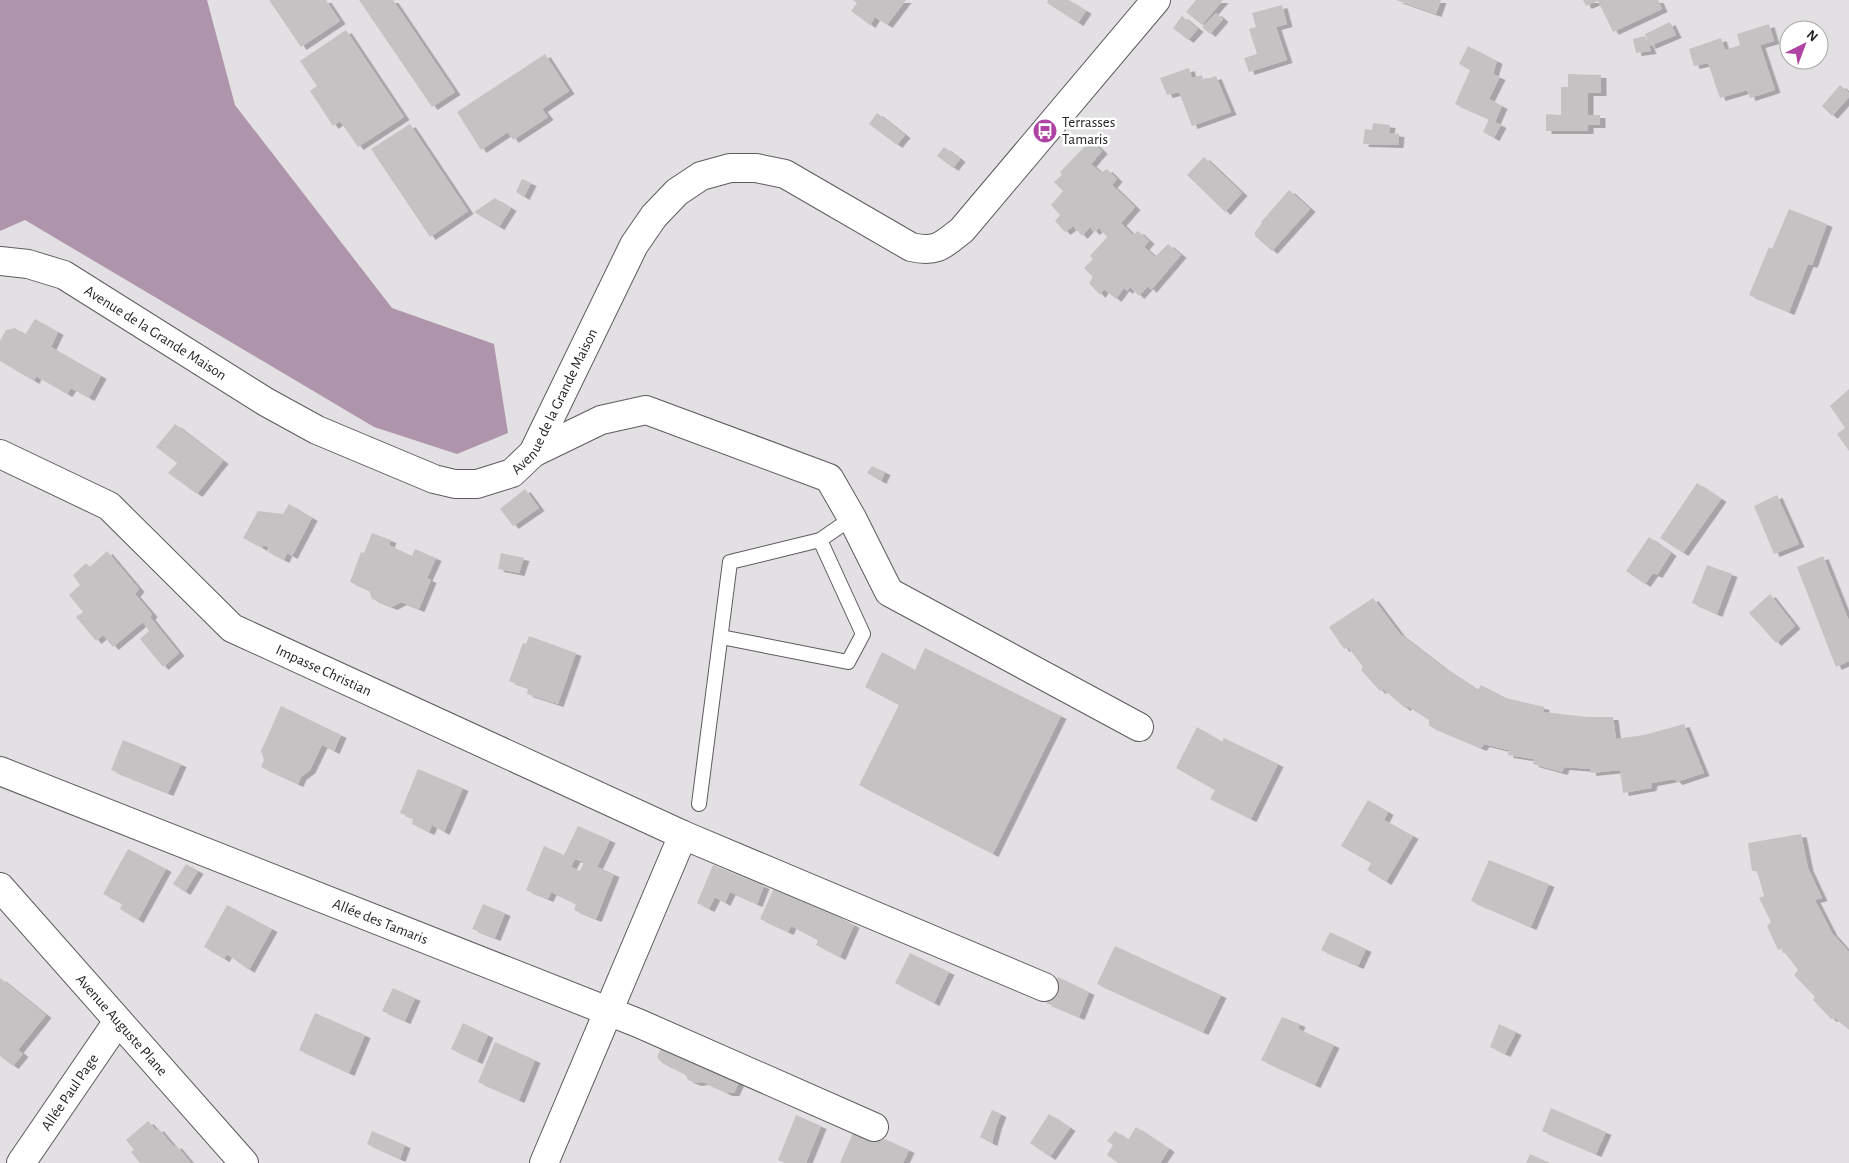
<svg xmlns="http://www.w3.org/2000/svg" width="1849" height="1163" font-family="'Alegreya Sans',sans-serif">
	<defs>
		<filter id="shadow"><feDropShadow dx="5.5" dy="3" stdDeviation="0" flood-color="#0004"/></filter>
	</defs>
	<rect width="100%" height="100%" fill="#e3e0e3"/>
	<path fill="#af95ab" d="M0 0H207L235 105 392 308 494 344 508 433 457 454 374 427 25 220 0 231Z"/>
	<g fill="#c5c2c4" fill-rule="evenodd" filter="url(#shadow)">
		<path d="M269 0H326L340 21 301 47Z"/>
		<path d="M359 0H393L455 92 432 107Z"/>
		<path d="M853 0H906L887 25 875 17 870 25 851 11 857 3Z"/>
		<path d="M1048 0H1069L1086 11 1078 23 1047 3Z"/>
		<path d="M1196 0H1223L1202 25 1186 12Z"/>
		<path d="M1396 0H1441L1436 14Z"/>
		<path d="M1583 0H1658L1662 9 1613 32 1598 1 1586 6Z"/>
		<path d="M1282 5 1287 24 1276 27 1287 60 1249 72 1244 58 1257 54 1249 29 1256 27 1252 13Z"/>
		<path d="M1216 13 1223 19 1210 34 1202 27Z"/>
		<path d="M1182 16 1198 29 1188 40 1173 28Z"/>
		<path d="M1670 22 1676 35 1650 46 1645 34Z"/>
		<path d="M1769 24 1774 41 1760 45 1775 90 1750 98 1747 90 1720 98 1708 63 1694 66 1689 49 1721 38 1725 50 1740 45 1737 34Z"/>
		<path d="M346 30 404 117 358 147 340 121 333 126 310 91 317 86 300 61Z"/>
		<path d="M1645 36 1651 51 1636 53 1633 39Z"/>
		<path d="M1468 46 1497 61 1493 74 1500 77 1489 99 1502 106 1495 122 1501 125 1494 138 1483 132 1489 119 1455 104 1470 70 1459 64Z"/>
		<path d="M545 54 569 91 542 109 548 117 513 140 508 132 481 150 457 112Z"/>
		<path d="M1189 68 1192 78 1202 75 1203 80 1216 76 1231 112 1192 126 1179 92 1167 95 1160 78Z"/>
		<path d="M1568 74 1601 75V93H1588V115H1600V125H1588V131H1546V114L1561 115V87H1568Z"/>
		<path d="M1840 85 1849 93V97L1832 116 1822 106Z"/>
		<path d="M877 113 905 135 897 145 869 124Z"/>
		<path d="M1373 123 1390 125 1389 133 1399 134 1398 145 1363 144 1365 129 1372 130Z"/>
		<path d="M410 124 468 211 430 237 371 149Z"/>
		<path d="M1091 140 1102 151 1091 164 1101 173 1107 169 1117 179 1112 185 1135 207 1121 223 1133 235 1138 231 1149 241 1144 247 1155 257 1168 244 1181 255 1151 290 1148 286 1139 296 1130 287 1127 291 1124 288 1116 299 1104 289 1100 295 1089 283 1093 277 1084 268 1093 259 1090 256 1107 237 1099 228 1094 232 1090 227 1082 236 1073 226 1065 232 1055 221 1060 215 1051 205 1063 191 1054 182 1062 175 1060 172Z"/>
		<path d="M944 147 960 159 953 168 937 156Z"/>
		<path d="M1204 157 1242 193 1225 212 1187 175Z"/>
		<path d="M522 179 531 183 524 197 516 192Z"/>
		<path d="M1289 190 1310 209 1272 251 1255 236V232L1262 223 1261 222Z"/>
		<path d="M495 198 511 208 499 227 474 212Z"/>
		<path d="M1789 209 1827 224 1812 265 1808 264 1789 312 1749 295 1769 247 1772 249Z"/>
		<path d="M35 319 58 332 51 347 101 376 89 398 71 388 67 394 36 376 34 381 0 361V341L6 330 15 328 25 335Z"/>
		<path d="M1849 389V451L1837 434 1845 428 1830 406Z"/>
		<path d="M175 424 223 461 197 494 168 473 177 463 156 447Z"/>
		<path d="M872 466 885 472 881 481 867 473Z"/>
		<path d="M1697 483 1721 499 1683 553 1660 538Z"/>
		<path d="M525 489 539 508 513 526 500 509Z"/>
		<path d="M1777 495 1799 544 1774 554 1754 506Z"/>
		<path d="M289 504 312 518 292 556 287 553 284 560 268 552 270 548 263 545 262 548 243 538 258 511 283 514Z"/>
		<path d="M372 533 391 540 389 545 412 556 415 549 436 558 427 578 431 580 419 609 401 602 392 607 372 599 369 590 350 582 361 552 364 553Z"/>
		<path d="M1649 537 1671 553 1657 575 1653 573 1645 584 1626 571Z"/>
		<path d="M107 551 139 589 135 594 152 614 150 617 179 653 163 667 140 639 149 631 143 622 113 647 103 635 96 641 76 617 83 612 69 595 80 585 73 575 86 563 90 567Z"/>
		<path d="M501 553 524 558 519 573 498 569Z"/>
		<path d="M1823 556 1849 621V661L1836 667 1797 567Z"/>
		<path d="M1707 565 1732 574 1717 614 1692 603Z"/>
		<path d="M1770 594 1795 626 1776 643 1749 613Z"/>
		<path d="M1373 598 1400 634 1443 667 1478 690 1481 685 1506 698 1544 707V712L1587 717H1613L1616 739 1644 735 1684 724 1704 773 1677 782 1674 779 1652 783 1651 788 1623 793 1620 770 1591 773 1590 769 1564 767 1562 772 1533 764 1534 759 1508 755V750L1484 744 1481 748 1429 726V720L1407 706 1405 708 1383 689 1380 691 1361 670 1363 667 1348 647 1344 649 1329 627Z"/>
		<path d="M529 636 576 653 558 704 527 694 528 688 509 681 523 643 526 644Z"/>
		<path d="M925 648 1061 716 993 854 859 785 899 705 865 687 882 652 915 670Z"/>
		<path d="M281 706 341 735 334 751 322 745 310 770 301 777 298 784 261 767 264 760 261 751Z"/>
		<path d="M1197 727 1222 742 1224 738 1278 764 1251 819 1210 799 1215 790 1176 768Z"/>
		<path d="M123 740 181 764 168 793 111 770Z"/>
		<path d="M418 769 463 788 444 832 432 825 429 832 412 824 413 818 400 813Z"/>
		<path d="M1368 800 1388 812 1384 820 1413 836 1386 882 1367 870 1371 863 1341 846Z"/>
		<path d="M578 826 610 840 597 867 614 874 596 919 574 910 576 904 551 892 548 899 526 890 544 846 564 855ZM575 859 584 862 580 871 571 867Z"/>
		<path d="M1801 834 1808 868 1822 898 1815 900 1832 933 1849 952V1030L1835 1018 1831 1019 1813 1000 1815 997 1794 975 1798 970 1782 949 1778 950 1767 926 1771 922 1759 898 1764 896 1757 871H1752L1748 843Z"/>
		<path d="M128 849 166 869 138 920 120 909 122 904 103 894Z"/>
		<path d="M1489 860 1549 884 1531 927 1471 901Z"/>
		<path d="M186 864 198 871 185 892 173 884Z"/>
		<path d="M713 865 764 886 757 904 730 892 725 903 715 897 709 909 697 903Z"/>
		<path d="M774 888 801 901 803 895 833 908 831 913 854 925 840 957 816 945 818 940 791 926 788 932 760 919Z"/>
		<path d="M483 904 505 913 495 938 472 929Z"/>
		<path d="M227 905 272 929 249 970 227 954 224 959 204 947Z"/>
		<path d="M1330 932 1366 949 1358 966 1321 950Z"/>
		<path d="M1115 946 1221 995 1203 1032 1097 984Z"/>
		<path d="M910 953 949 972 934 1003 895 983Z"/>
		<path d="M1058 977 1089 992 1079 1017 1046 1003Z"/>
		<path d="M0 978 46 1015 18 1050 23 1054 13 1066 0 1056Z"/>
		<path d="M393 988 415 998 405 1021 382 1011Z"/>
		<path d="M315 1013 365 1035 349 1073 299 1050Z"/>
		<path d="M1282 1017 1300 1024 1298 1029 1334 1045 1315 1085 1261 1060Z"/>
		<path d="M463 1023 488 1035 477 1061 451 1049Z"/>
		<path d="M1499 1024 1516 1032 1505 1054 1490 1047Z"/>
		<path d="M495 1042 535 1060 519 1100 478 1082Z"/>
		<path d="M662 1046 740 1080 734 1093H727L703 1082 696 1083 688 1080 685 1074 662 1063 657 1057Z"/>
		<path d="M1551 1108 1606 1132 1596 1154 1542 1131Z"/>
		<path d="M992 1110 1001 1114 996 1127 992 1143 980 1137Z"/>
		<path d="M1049 1114 1070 1128 1050 1157 1030 1143Z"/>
		<path d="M796 1115 821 1126 806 1163H785L778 1160Z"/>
		<path d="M148 1121 156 1130 158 1128 174 1147 176 1145 191 1163H140L131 1152 134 1150 126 1140Z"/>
		<path d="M856 1126 909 1150 903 1163H840Z"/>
		<path d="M1136 1127 1169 1149 1160 1163H1118L1107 1155 1113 1145 1107 1141 1115 1131 1128 1140Z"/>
		<path d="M372 1131 405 1145 400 1159 367 1144Z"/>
		<path d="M1530 1154 1550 1163H1526Z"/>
	</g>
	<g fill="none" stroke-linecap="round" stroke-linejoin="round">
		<defs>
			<g id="service">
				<path d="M721 637 848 662 863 634 820 540"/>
				<path d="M699 804 730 562 820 540 852 518"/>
			</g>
			<g id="minor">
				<path id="s1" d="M0 261 28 264 64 275 266 402 317 430 434 479 455 484H477L512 473 533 453 634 245 654 216 677 192 701 176 730 168H756L785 174 911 247C937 253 943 245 962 230L1156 0"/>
				<path d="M533 453 601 420 646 410 829 478 852 518 889 592 1139 727"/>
				<path id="s2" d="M0 454 109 506 232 628 683 835 1044 987"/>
				<path id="s3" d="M0 771 638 1023 874 1127"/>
				<path id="s4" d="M0 887 244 1163"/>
				<path id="s5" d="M21 1163 118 1021"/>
				<path d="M544 1163 683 835"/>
			</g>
		</defs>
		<use href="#service" stroke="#5d5b5d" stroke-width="16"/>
		<use href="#minor" stroke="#5d5b5d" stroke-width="30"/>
		<use href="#service" stroke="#fff" stroke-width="14"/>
		<use href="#minor" stroke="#fff" stroke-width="28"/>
	</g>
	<defs>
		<symbol id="bus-disc" viewBox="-11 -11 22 22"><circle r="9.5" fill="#ae43a3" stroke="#fff"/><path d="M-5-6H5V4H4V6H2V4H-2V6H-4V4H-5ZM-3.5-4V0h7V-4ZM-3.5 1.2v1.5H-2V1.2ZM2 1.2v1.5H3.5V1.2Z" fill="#fff"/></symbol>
	</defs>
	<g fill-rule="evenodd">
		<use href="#bus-disc" x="1031" y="117" width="28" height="28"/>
	</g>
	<g text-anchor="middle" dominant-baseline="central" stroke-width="5" stroke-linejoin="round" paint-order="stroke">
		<g font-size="15" fill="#252424" stroke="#fff" text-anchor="start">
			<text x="1062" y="122">Terrasses<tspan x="1062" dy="17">Tamaris</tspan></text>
		</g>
		<g font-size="15" fill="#252424" stroke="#fff">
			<text stroke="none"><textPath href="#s1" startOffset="174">Avenue de la Grande Maison</textPath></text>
			<text stroke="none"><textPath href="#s1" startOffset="654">Avenue de la Grande Maison</textPath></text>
			<text stroke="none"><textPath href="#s2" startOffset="395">Impasse Christian</textPath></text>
			<text stroke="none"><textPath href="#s3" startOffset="409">Allée des Tamaris</textPath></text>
			<text stroke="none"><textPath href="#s4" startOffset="184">Avenue Auguste Plane</textPath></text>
			<text stroke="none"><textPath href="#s5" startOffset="86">Allée Paul Page</textPath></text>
		</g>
	</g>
	<g transform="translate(1804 45) rotate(42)"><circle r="24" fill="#ffffff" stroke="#a8a7a7"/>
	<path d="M0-4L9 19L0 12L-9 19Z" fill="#ae43a3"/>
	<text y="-8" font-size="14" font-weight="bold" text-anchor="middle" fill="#252424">N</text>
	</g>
</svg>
